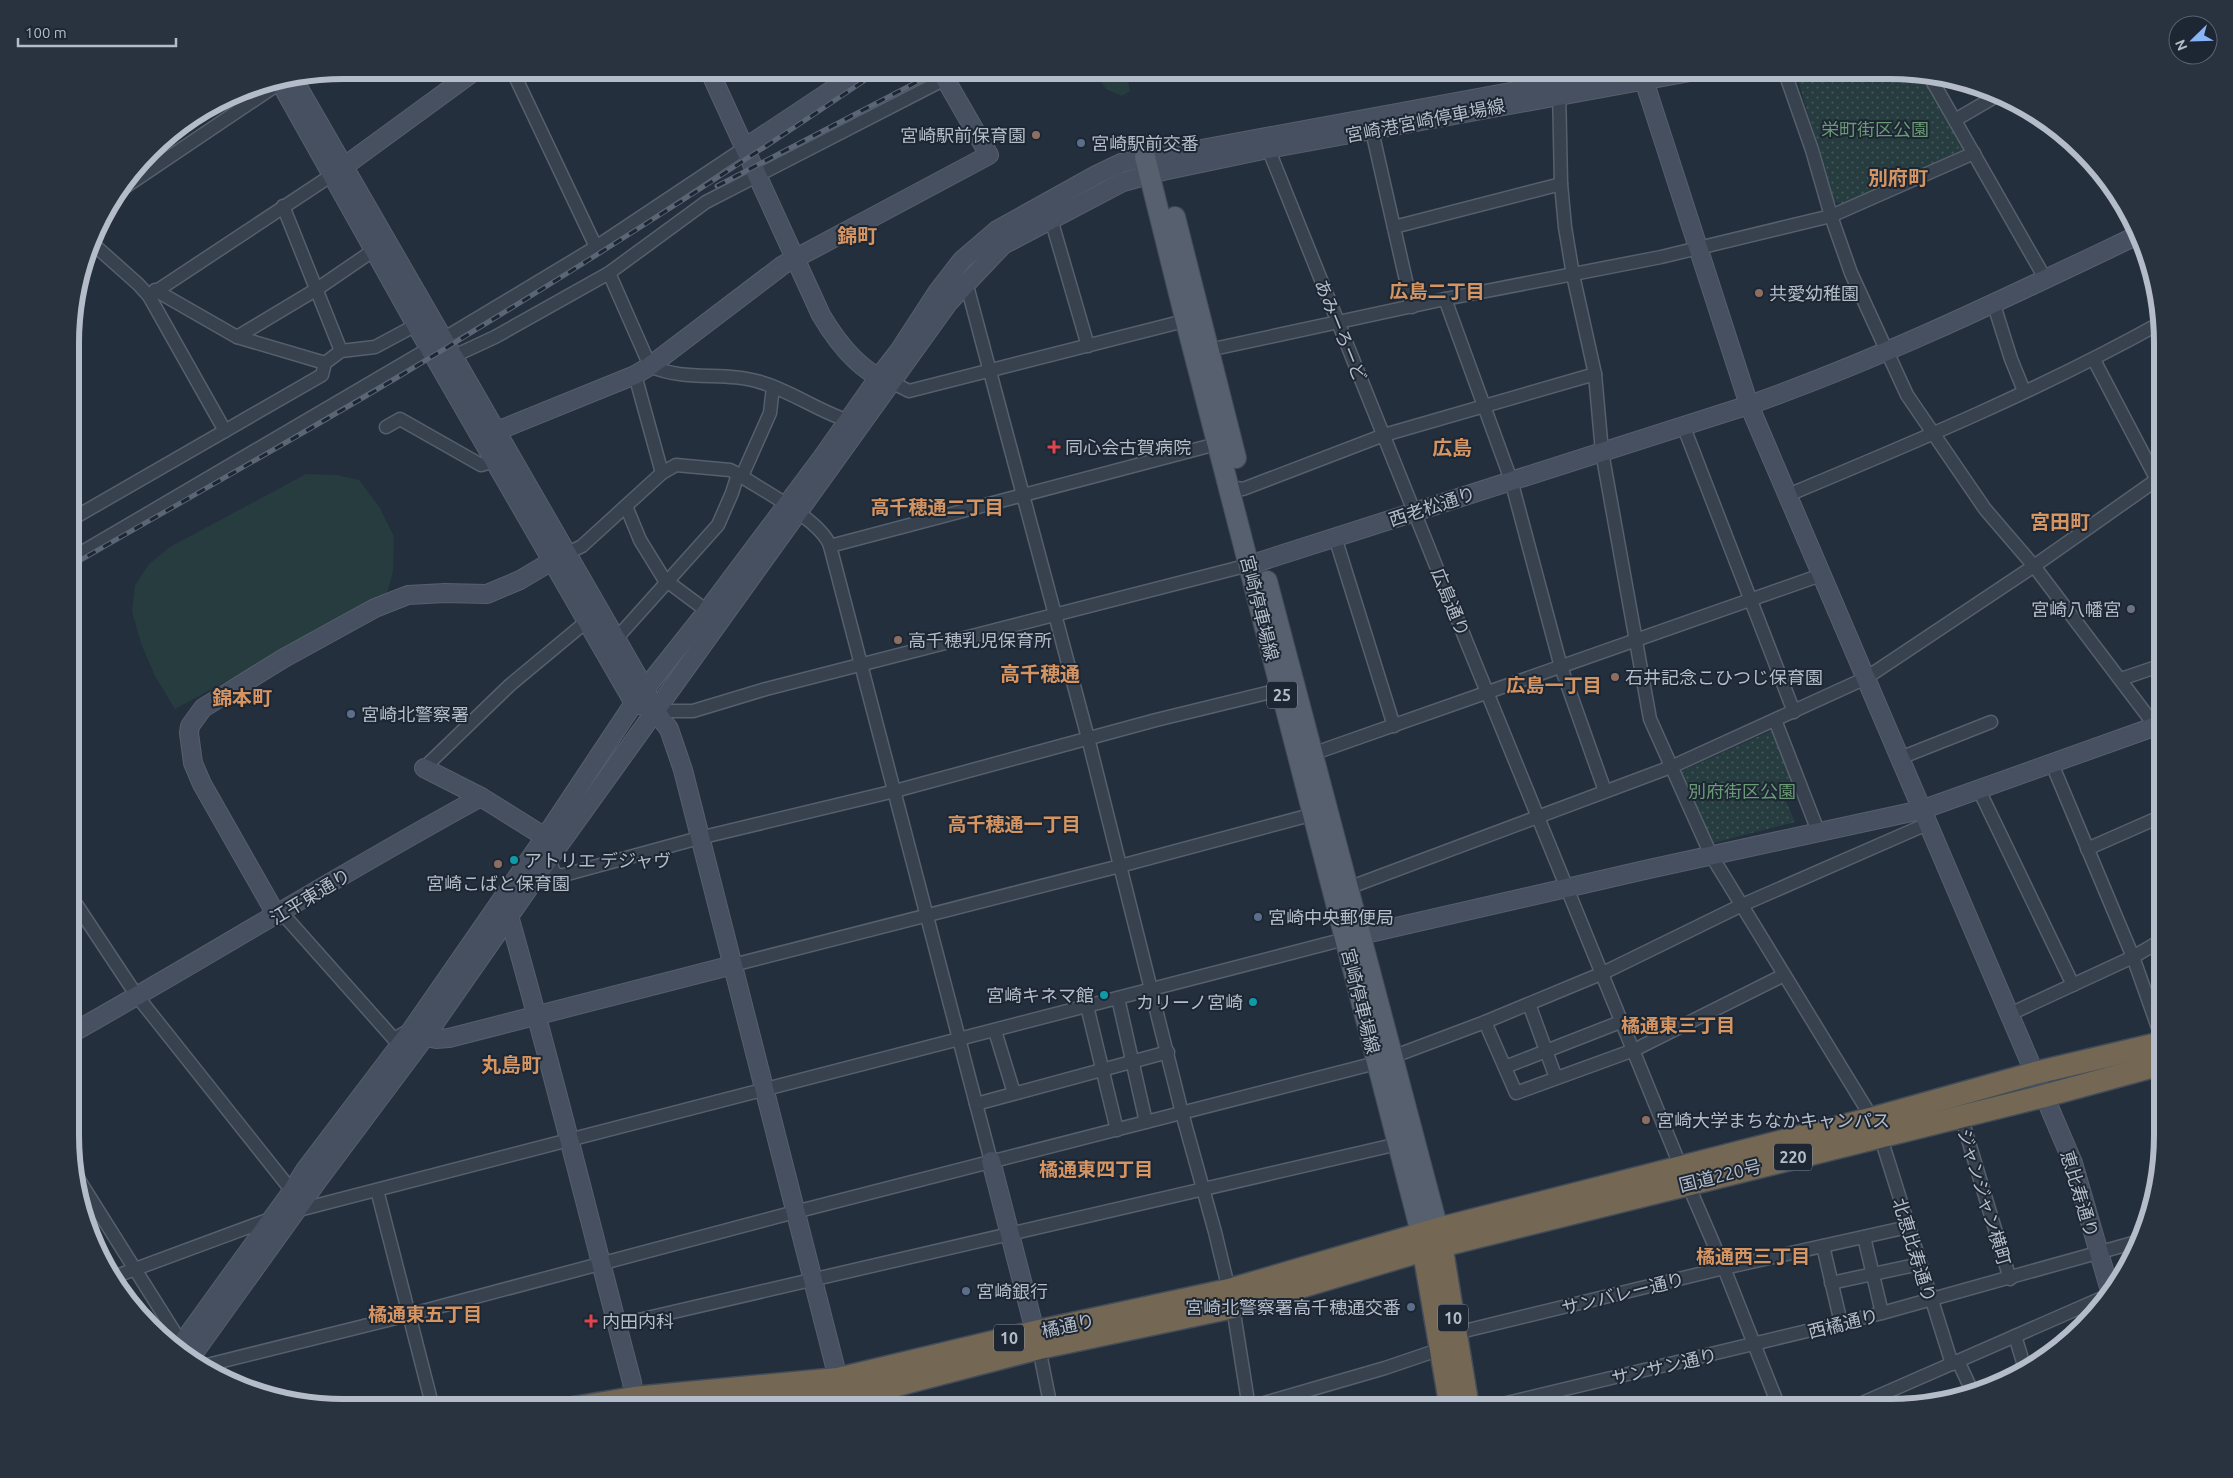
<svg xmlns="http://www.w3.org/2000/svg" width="2233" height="1478" font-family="Ubuntu,'Noto Sans JP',sans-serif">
	<defs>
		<pattern id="park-dots" width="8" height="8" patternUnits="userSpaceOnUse" patternTransform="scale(1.25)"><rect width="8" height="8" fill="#263c3f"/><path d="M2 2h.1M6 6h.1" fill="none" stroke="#435659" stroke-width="1.8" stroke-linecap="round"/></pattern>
	</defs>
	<rect width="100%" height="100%" fill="#242f3e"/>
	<g fill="#263c3f">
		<path d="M1094 70H1126L1130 91 1122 96 1106 89Z"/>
		<path d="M306 474 337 475 359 480 380 508 394 537 393 571 387 594 175 709 155 676 142 646 132 612 135 585 149 564 170 547Z"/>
	</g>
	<g fill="url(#park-dots)">
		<path d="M1795 70H1890L1923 75 1963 149 1961 155 1847 208 1834 201Z"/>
		<path d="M1773 730 1798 796 1786 801 1795 822 1713 843 1677 773Z"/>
	</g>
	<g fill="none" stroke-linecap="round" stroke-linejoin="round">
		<defs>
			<g id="street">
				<path d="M512 70 596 247"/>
				<path d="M1784 70 1812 150 1831 216 1851 273 1907 395 1985 509 2034 566 2162 735"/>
				<path d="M1930 77 2046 280"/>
				<path d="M1559 88 1561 184 1565 227 1573 275 1595 374 1602 452 1650 719 1711 855 1872 1118 1880 1135 1952 1364"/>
				<path d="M1955 120 1998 95"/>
				<path d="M1370 122 1412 307"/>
				<path d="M1266 143 1469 648 1684 1175 1724 1268 1779 1407"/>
				<path d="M125 187 281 82"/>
				<path d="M283 206 341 351"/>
				<path d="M1051 219 1088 346"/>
				<path d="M1394 227 1561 184"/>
				<path d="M92 243 138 284 149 296 225 431"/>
				<path d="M609 273 650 366C685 382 725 371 760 382 791 391 818 411 849 421"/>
				<path d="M966 282 1088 738 1182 1113 1215 1232 1233 1307 1249 1408"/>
				<path d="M155 290 237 337 325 363"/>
				<path d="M149 296 332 175"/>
				<path d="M1445 299 1511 480 1561 667 1605 791"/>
				<path d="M1994 305 2011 359 2024 391"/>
				<path d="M237 337 317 289 374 250"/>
				<path d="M443 339 596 247 746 147"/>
				<path d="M1204 351 1445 299 1661 257 1831 216 1974 153"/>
				<path d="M454 356 495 337 609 273 706 202 945 79"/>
				<path d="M2094 360 2157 480"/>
				<path d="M635 375 662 473"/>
				<path d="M893 383 909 391 1192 319"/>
				<path d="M1683 425 1794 712"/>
				<path d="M386 427 400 419 481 465 494 461 495 454"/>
				<path d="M742 476 770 413 773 387"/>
				<path d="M1229 487 1243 489 1384 435 1595 374"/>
				<path d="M1788 495C1915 442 2042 389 2162 322"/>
				<path d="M626 506 640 540 664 579 707 611"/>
				<path d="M72 519 322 375 325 363 341 351 375 347 416 325"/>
				<path d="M1335 537 1394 726"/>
				<path d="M830 546 1224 442"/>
				<path d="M560 557 582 546 662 473 676 465 730 470 738 474C761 490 821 520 830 546L991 1161"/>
				<path d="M72 558 430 348"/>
				<path d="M615 640 718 525 732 493 738 474"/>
				<path d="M2121 679 2162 665"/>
				<path d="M655 711H693L766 689 1249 565"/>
				<path d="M1775 720 1818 831"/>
				<path d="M1312 754 1821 575"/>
				<path d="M1900 758 1991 722"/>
				<path d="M2052 764 2133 957 2162 1039"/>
				<path d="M424 768 510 685 587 621"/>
				<path d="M1979 790 2073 985"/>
				<path d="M2087 849 2162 816"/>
				<path d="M549 859 554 872 560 876 699 838 895 791 1156 720 1287 688"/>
				<path d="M1348 888 1671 767 1866 678 2034 566 2162 476"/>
				<path d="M72 898 137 996 292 1191 294 1199"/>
				<path d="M282 913 394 1039 408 1031"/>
				<path d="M733 965 1120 866 1318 813"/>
				<path d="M1118 998 1146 1122"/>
				<path d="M1529 1004 1556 1078"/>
				<path d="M1087 1006 1117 1130"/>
				<path d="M2010 1014 2133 957 2162 940"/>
				<path d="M1485 1022 1516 1093 1634 1050 1784 975"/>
				<path d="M995 1031 1014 1093"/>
				<path d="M1505 1067 1623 1021"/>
				<path d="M976 1104 1168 1052"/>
				<path d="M1961 1116 2010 1279"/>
				<path d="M72 1169 182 1344"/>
				<path d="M377 1190 433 1408"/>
				<path d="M295 1211 1345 939"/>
				<path d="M1864 1237 1882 1313"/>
				<path d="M1823 1246 1841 1323"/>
				<path d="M111 1278 273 1218"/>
				<path d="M1831 1283 1920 1264"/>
				<path d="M617 1325 1398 1144"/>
				<path d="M1456 1333 1724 1268 1908 1227"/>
				<path d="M2015 1336 2026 1372"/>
				<path d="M1039 1348 1051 1408"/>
				<path d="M1958 1361 1973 1393"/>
				<path d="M195 1364 203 1366 408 1315 795 1212 1376 1063 1485 1022 1603 973 1742 905 1927 824"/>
				<path d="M1853 1407 2111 1294"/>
				<path d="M1247 1408 1385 1368 1441 1349"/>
				<path d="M1486 1408 1882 1313 2140 1241"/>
			</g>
			<g id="secondary">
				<path d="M709 70 821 315C837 342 859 371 889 382"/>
				<path d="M1641 71 1749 405 2073 1163 2111 1294"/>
				<path d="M294 80 645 689 655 711 669 729 683 770 841 1390"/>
				<path d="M280 82 416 325 634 703 643 706"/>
				<path d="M746 147 862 70"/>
				<path d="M335 173 476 70"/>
				<path d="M497 431 635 375 650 366 783 265 989 155 940 70"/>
				<path d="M1249 565 1749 405C1883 358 2010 296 2138 235"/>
				<path d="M424 768 481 797 545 837 547 848"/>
				<path d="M277 916 202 784 193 763 189 733 190 726 203 708 284 658 375 608 408 595 445 593 487 594 520 580 552 561"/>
				<path d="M509 916C553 1070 591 1227 632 1382L634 1398"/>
				<path d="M1348 938 1649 869 1921 810 2162 724"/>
				<path d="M72 1033C209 956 343 872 481 797"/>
				<path d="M425 1037 436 1039 449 1038 733 965"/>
				<path d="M991 1161 1038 1343"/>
				<path d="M177 1350 292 1191 305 1170 412 1029 545 837 634 703 707 611 821 459 878 378 899 351 938 291 962 260 997 230 1096 175 1121 163 1145 157 1196 150 1559 83 1618 70"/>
				<path d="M189 1360 319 1179 425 1037 549 859 949 302 1003 245 1123 182 1163 171 1268 149 1701 70"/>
			</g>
			<g id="primary">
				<path d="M1145 157 1186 322 1421 1233"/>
				<path d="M1175 217 1236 458"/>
				<path d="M1267 581 1438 1229"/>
			</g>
			<g id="highway">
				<path d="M1439 1232 1468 1408"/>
				<path d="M1421 1234 1451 1408"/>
				<path d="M573 1408 634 1398 838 1379 1035 1332 1229 1290 1438 1229 1874 1118 2035 1073 2162 1043"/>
				<path d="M746 1408 843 1399 1039 1348 1233 1307 1424 1250 2044 1096 2162 1064"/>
			</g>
		</defs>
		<use href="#street" stroke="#565f6c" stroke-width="15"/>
		<use href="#secondary" stroke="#565f6c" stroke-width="20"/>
		<use href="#primary" stroke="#414a57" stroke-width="22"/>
		<use href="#highway" stroke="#434c59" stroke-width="25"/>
		<use href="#street" stroke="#38414e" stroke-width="12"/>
		<use href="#secondary" stroke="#465061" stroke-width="18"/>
		<use href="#primary" stroke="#56606e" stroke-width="20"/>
		<use href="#highway" stroke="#746855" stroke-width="22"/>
		<defs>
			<g id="rail">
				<path d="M717 186 940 70"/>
				<path d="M72 565C181 502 291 441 398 377 561 279 722 177 880 70"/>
			</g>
		</defs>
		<use href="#rail" stroke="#5a6575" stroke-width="5"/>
		<use href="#rail" stroke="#1d2633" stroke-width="3" stroke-dasharray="9" stroke-linecap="butt"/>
	</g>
	<g fill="#8d6e63" stroke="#1d2633" stroke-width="2">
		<circle cx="1036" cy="135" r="5"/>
		<circle cx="1759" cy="293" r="5"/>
		<circle cx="898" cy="640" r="5"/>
		<circle cx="1615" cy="677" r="5"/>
		<circle cx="498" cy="864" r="5"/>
		<circle cx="1646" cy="1120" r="5"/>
	</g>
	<g fill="#5c6f8a" stroke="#1d2633" stroke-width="2">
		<circle cx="1081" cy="143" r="5"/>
		<circle cx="351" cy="714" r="5"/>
		<circle cx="1258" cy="917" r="5"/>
		<circle cx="966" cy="1291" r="5"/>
		<circle cx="1411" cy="1307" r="5"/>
	</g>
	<g fill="#e0444e" stroke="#1d2633" stroke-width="2">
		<path d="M1051.5 439.5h5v5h5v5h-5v5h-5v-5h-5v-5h5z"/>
		<path d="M588.5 1313.5h5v5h5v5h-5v5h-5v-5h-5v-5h5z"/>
	</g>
	<circle fill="#6b7280" stroke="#1d2633" stroke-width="2" cx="2131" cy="609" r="5"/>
	<g fill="#0f9aa8" stroke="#1d2633" stroke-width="2">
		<circle cx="514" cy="860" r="5"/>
		<circle cx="1104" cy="995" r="5"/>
		<circle cx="1253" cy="1002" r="5"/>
	</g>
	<g text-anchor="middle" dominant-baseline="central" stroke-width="4" stroke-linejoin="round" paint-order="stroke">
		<g fill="#1d2633" stroke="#878f9c" stroke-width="1">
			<rect x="1267" y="681.5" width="30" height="27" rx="4"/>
			<rect x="1774" y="1143.5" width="38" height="27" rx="4"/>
			<rect x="1438" y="1304.5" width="30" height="27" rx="4"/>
			<rect x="994" y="1324.5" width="30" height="27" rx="4"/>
		</g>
		<g font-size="16" font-weight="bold" fill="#b4bcc9">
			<text x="1282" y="695">25</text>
			<text x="1793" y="1157">220</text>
			<text x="1453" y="1318">10</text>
			<text x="1009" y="1338">10</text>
		</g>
		<g font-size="18" fill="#b4bcc9" stroke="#1d2633">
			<text transform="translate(1425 120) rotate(-11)">宮崎港宮崎停車場線</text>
			<text transform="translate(1341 330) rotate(68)">あみーろーど</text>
			<text transform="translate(1432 506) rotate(-18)">西老松通り</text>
			<text transform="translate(1451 602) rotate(68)">広島通り</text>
			<text transform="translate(1260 608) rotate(76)">宮崎停車場線</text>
			<text transform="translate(310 896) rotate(-31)">江平東通り</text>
			<text transform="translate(1361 1001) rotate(76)">宮崎停車場線</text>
			<text transform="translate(1720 1175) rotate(-14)">国道220号</text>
			<text transform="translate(2080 1194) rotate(73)">恵比寿通り</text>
			<text transform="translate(1985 1197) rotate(73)">ジャンジャン横町</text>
			<text transform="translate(1915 1250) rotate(73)">北恵比寿通り</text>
			<text transform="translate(1623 1293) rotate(-14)">サンバレー通り</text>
			<text transform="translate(1843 1323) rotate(-14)">西橘通り</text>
			<text transform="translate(1068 1325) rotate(-12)">橘通り</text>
			<text transform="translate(1664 1366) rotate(-13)">サンサン通り</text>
		</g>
		<g font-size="18" fill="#6b9a76" stroke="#1d2633">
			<text x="1875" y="129">栄町街区公園</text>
			<text x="1742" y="791">別府街区公園</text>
		</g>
		<g font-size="18" fill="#b4bcc9" stroke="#1d2633" text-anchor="start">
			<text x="1026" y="135" text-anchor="end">宮崎駅前保育園</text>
			<text x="1091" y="143">宮崎駅前交番</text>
			<text x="1769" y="293">共愛幼稚園</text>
			<text x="1065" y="447">同心会古賀病院</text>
			<text x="2121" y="609" text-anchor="end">宮崎八幡宮</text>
			<text x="908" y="640">高千穂乳児保育所</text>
			<text x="1625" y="677">石井記念こひつじ保育園</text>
			<text x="361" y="714">宮崎北警察署</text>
			<text x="524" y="860">アトリエ デジャヴ</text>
			<text x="498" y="883" text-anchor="middle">宮崎こばと保育園</text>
			<text x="1268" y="917">宮崎中央郵便局</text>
			<text x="1094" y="995" text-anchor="end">宮崎キネマ館</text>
			<text x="1243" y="1002" text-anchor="end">カリーノ宮崎</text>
			<text x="1656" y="1120">宮崎大学まちなかキャンパス</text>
			<text x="976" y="1291">宮崎銀行</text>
			<text x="1401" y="1307" text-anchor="end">宮崎北警察署高千穂通交番</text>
			<text x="602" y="1321">内田内科</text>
		</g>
		<g font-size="19" font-weight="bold" fill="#d59563" stroke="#1d2633">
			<text x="1437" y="291">広島二丁目</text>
			<text x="937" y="507">高千穂通二丁目</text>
			<text x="1554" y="685">広島一丁目</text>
			<text x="1014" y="824">高千穂通一丁目</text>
			<text x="1678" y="1025">橘通東三丁目</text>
			<text x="1096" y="1169">橘通東四丁目</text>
			<text x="1753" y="1256">橘通西三丁目</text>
			<text x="425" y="1314">橘通東五丁目</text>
		</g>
		<g font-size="20" font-weight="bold" fill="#d59563" stroke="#1d2633">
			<text x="1898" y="177">別府町</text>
			<text x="857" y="235">錦町</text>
			<text x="1452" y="447">広島</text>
			<text x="2060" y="521">宮田町</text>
			<text x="1040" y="673">高千穂通</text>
			<text x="242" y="697">錦本町</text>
			<text x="511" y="1064">丸島町</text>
		</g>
	</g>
	<path d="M0 0H2233V1478H0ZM343 79H1890A264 264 0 0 1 2154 343V1135A264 264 0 0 1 1890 1399H343A264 264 0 0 1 79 1135V343A264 264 0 0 1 343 79Z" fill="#29323f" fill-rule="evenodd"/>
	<path fill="none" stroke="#b4bcc9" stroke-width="6" d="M343 79H1890A264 264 0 0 1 2154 343V1135A264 264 0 0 1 1890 1399H343A264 264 0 0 1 79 1135V343A264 264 0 0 1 343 79Z"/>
	<g transform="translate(2193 40) rotate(247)"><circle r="24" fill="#1d2633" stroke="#59626f"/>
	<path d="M0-4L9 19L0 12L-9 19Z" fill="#8ab4f8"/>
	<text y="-8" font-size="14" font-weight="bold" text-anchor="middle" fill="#b4bcc9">N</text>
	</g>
	<path d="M18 38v8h158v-8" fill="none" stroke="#b4bcc9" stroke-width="2.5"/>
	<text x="25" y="38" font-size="15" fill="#b4bcc9" stroke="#1d2633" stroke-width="4" paint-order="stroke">100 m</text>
</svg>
